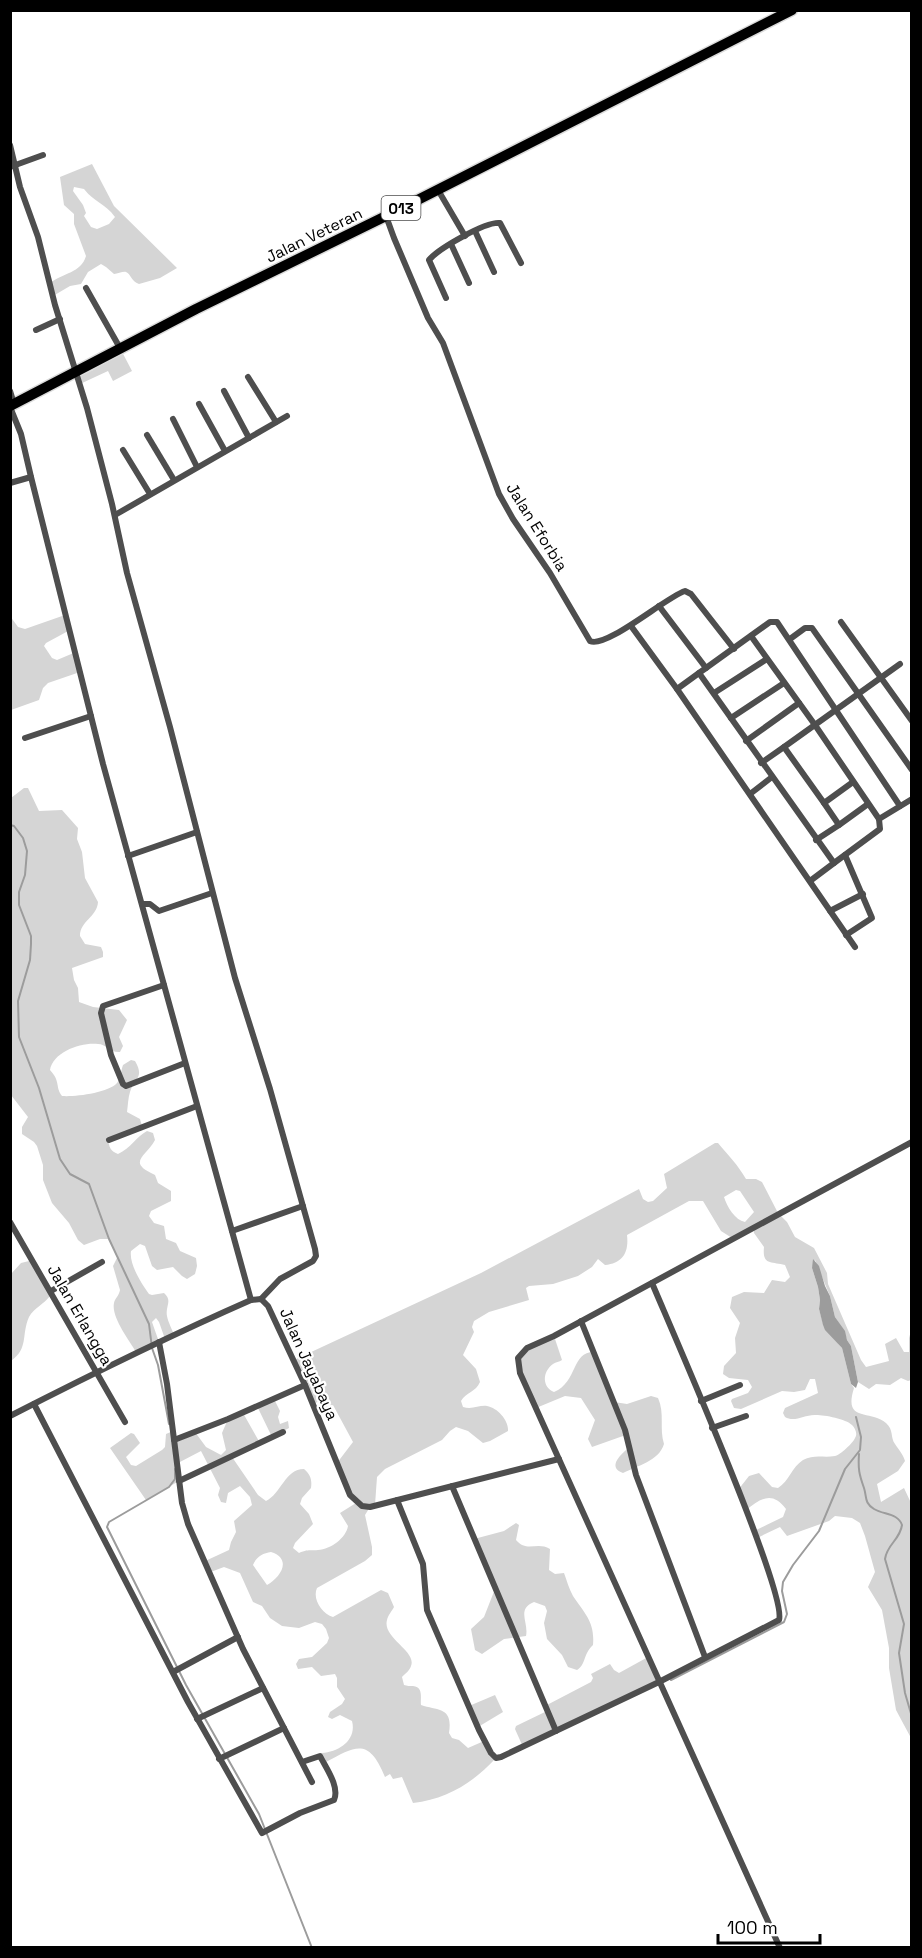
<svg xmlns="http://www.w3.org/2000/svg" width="922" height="1958" font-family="'Space Grotesk',sans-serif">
	<rect width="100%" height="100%" fill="#fff"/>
	<g fill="#d5d5d5" fill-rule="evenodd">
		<path d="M92 164 114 206 177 268 160 278 139 284C131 281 131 274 126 272 123 271 118 274 114 274L106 267 101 264 88 272 81 284 70 286 53 296 50 283C63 273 81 273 86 256L74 224V214L64 205 60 177ZM74 187 84 189C95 203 105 203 115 217L109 224 97 229 91 227 84 216 86 213 83 205 73 191Z"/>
		<path d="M120 348 132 371 113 381 108 371 80 384 78 377 93 370 90 364Z"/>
		<path d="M65 615 70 630 46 643 44 646 52 658 57 660 76 652 80 672 48 683 43 688 39 700 11 710 10 616 18 627 25 629Z"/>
		<path d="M24 788H28L39 811 62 810 78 828 77 839 82 852 85 878 98 902C97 917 80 921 80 936L85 944 101 947 103 952V957L72 968 74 980 78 988 79 1002 93 1007 119 1010 127 1020 119 1037 123 1046 120 1052C110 1053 106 1044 98 1044 81 1042 53 1052 50 1070 61 1082 55 1087 62 1096 75 1097 108 1093 117 1083 121 1078 121 1070 123 1065L131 1060 135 1061C145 1078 134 1078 130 1092 128 1098 128 1105 127 1112L140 1119 142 1126 108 1138C109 1147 110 1151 118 1154 131 1148 136 1137 147 1131L153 1133 155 1140C146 1157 126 1162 155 1175L158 1183 171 1191V1201L151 1211 149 1216 154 1223 164 1226 166 1239 176 1243 180 1251 196 1258 197 1266 195 1274 187 1279 182 1276 173 1267 157 1270 152 1266 145 1246 140 1244 131 1251C129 1264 141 1283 149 1294L152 1295 164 1293C173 1301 165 1306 167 1316 168 1322 172 1329 174 1335L165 1339 159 1322 156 1318 152 1322 159 1342 136 1352C129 1340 111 1317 114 1303 115 1298 119 1296 120 1290L113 1266 118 1256 109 1239H100L84 1245 78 1240 69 1223 52 1203 43 1180V1165L37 1146 34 1142 22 1134V1127L28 1117 11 1095V798Z"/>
		<path d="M715 1143H718C728 1155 738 1165 746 1179H756L762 1182 778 1213 787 1222 795 1237 814 1248 827 1273 828 1284 861 1360 866 1367 889 1361 885 1344 896 1338 904 1352H909V1338L911 1331V1380L908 1381 901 1378 890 1385 876 1384 869 1389 858 1382 851 1346 847 1340 844 1331 835 1317 830 1296 815 1260 812 1268 818 1287 820 1300 819 1309 824 1327 842 1348 851 1384 854 1388C843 1423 870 1409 886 1423 894 1430 890 1437 895 1444 899 1450 903 1454 905 1461L898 1471 877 1484 881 1502 904 1488 911 1503V1738L896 1710 889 1668V1648L882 1610 868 1587 875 1572 865 1536 860 1523 852 1518 835 1516 829 1521 787 1536 780 1527 757 1538 754 1531 783 1517 786 1509C772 1490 760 1499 746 1510L738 1490 749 1476 759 1473 772 1487 778 1488C789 1481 792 1467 803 1460 814 1454 823 1458 835 1456 840 1455 853 1443 855 1438 858 1434 855 1428 852 1425 846 1419 825 1415 816 1415 805 1414 795 1423 785 1417L783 1413 785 1408 818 1393 815 1379H810L805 1390 794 1392 782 1391 741 1409 734 1408 731 1401 732 1399 748 1393 752 1387 748 1380 729 1378 723 1374 724 1366 736 1353 735 1338 740 1323 730 1308 732 1297 744 1292 764 1293 772 1280 785 1282 790 1277 785 1265C772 1261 762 1266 764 1247L754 1233 753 1227 732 1238 721 1231 703 1201H689L627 1235C629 1252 623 1263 605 1265L598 1259 592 1267 578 1276 553 1284 529 1286 526 1288 529 1300 489 1312 474 1321 472 1327 474 1332 463 1355 476 1369 480 1382C476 1392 466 1392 461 1401L463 1407C472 1410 479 1405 487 1406 498 1408 509 1421 508 1431L490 1441 483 1443 468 1431 456 1427 450 1431 442 1440 385 1469 377 1477 375 1505 370 1507 365 1515 372 1547V1555L365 1561 317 1588C312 1599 322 1614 333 1617L381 1590 388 1593 394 1607C392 1611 388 1615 387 1620 382 1638 417 1651 411 1666 410 1670 405 1674 402 1677L404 1685C407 1686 410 1686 413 1686 424 1687 420 1699 421 1705 439 1711 453 1707 449 1733L452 1738 459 1740 468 1748 484 1741 496 1758C473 1783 447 1799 413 1803L402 1777 393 1779 390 1774 385 1777C369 1738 357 1745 326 1762L320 1755 322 1753C339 1752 357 1740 352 1721L340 1715 332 1719 328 1717 330 1712 342 1704 345 1699 337 1687V1678L335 1674 321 1676 312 1667 298 1669 296 1664 299 1659 312 1657 327 1643 329 1638 326 1629 322 1624 315 1622 299 1628 282 1626 270 1618 262 1606 253 1602 240 1573 224 1567 208 1573 203 1562 229 1550 231 1542 236 1532 234 1521 252 1505 250 1497 240 1486 228 1493 226 1503 221 1502 218 1495 220 1488 201 1451 178 1463 179 1481 146 1500 110 1448 131 1433 134 1434 140 1443 126 1457 131 1465 136 1466 162 1450 165 1447 166 1434 173 1431 174 1439 195 1432 206 1447 221 1455 226 1450 222 1433 228 1419 243 1413 260 1443 232 1457 258 1495 266 1501C281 1494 285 1469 304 1469 311 1475 312 1480 311 1488L302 1498 300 1504 309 1514 313 1524 295 1543 293 1548 299 1553C308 1549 310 1551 318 1550 331 1549 346 1538 348 1526L340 1513 356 1503 337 1463 353 1442 333 1405 326 1409 322 1400 313 1404 294 1360 481 1273 639 1189 643 1199 648 1202 653 1201 667 1188 664 1174ZM736 1190 740 1191 754 1212 745 1222C735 1220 727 1207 724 1197ZM271 1552C293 1559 280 1578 267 1585L253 1565C256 1557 263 1553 271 1552Z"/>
		<path d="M29 1261 34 1263 50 1296C44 1304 34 1308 29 1317 21 1335 29 1348 11 1361V1274L21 1263Z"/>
		<path d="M554 1336 562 1360C559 1362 556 1362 553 1364 542 1372 542 1387 554 1392 578 1382 571 1352 594 1352L614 1402 627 1404 651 1396 658 1398C665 1413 659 1429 664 1444 659 1461 637 1466 623 1473 606 1467 622 1453 630 1447L627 1437 623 1436 592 1447 588 1439 595 1420 581 1398 565 1396 536 1408 520 1373 518 1358 522 1353Z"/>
		<path d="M274 1399 280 1411 278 1417 280 1424 288 1421 289 1428 272 1437 257 1406Z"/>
		<path d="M516 1523 519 1525 516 1540C527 1553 537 1541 550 1549L549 1570 555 1574 564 1573C567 1581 569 1589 573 1596 585 1614 595 1622 593 1645 583 1654 586 1665 577 1670L568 1667 562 1655 547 1639 544 1623 547 1611 545 1606 534 1602C516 1609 529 1623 526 1636L504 1639 482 1654 475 1650 471 1629 484 1617 495 1589 474 1539 504 1531Z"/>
		<path d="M648 1657 659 1682 523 1747 515 1729 516 1726 547 1711 545 1706 591 1682 593 1678 591 1674 610 1664 614 1670 619 1673Z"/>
		<path d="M495 1695 503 1712 478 1727 469 1706Z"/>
	</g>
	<path fill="#9c9c9c" d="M813 1259 819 1266 825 1286 830 1296 835 1317 845 1331 847 1340 851 1346 858 1382 856 1388 851 1384 842 1348 825 1330 823 1325 819 1309 820 1300 818 1287 812 1268Z"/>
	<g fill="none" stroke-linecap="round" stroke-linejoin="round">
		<g stroke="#9c9c9c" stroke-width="2">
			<path d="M10 825 14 826 23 838 27 851 25 875 19 892V905L31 936V944L30 960 18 1001 19 1037 39 1088 60 1159 70 1174 89 1184 109 1239 149 1324 152 1348 158 1365 169 1424"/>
			<path d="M859 1454C858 1469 859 1474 864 1488 867 1497 864 1503 874 1509 884 1515 898 1513 902 1525 900 1540 887 1544 885 1559L904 1624 899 1653 905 1693 912 1717"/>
			<path d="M175 1469V1479L169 1487 109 1522 107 1527 186 1685 259 1814 312 1948"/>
			<path d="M671 1680 784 1622 787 1614 782 1591 783 1582 793 1565 819 1531 845 1469 860 1450 861 1437 856 1417"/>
		</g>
		<defs>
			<path id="primary" d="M10 406 196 309 386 216 792 10"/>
		</defs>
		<use href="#primary" stroke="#dbdbdb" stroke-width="13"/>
		<g stroke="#4e4e4e" stroke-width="6">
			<path d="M10 145 20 187 38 237 55 305 87 408 112 504 127 573 170 727 235 978 270 1089 315 1249 316 1256 313 1261 280 1279 261 1299"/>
			<path d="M10 167 43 155"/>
			<path d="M438 190 465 236"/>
			<path d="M386 216 394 238 428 318 443 343 499 494 513 519 550 573 590 641C606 649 666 597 685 591L691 594 734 649"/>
			<path d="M475 231 494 272"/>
			<path d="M451 244 469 283"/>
			<path d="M86 288 120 348"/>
			<path d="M446 298 429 260C438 249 486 221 500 223L521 263"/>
			<path d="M36 330 60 319"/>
			<path d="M248 377 276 422"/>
			<path d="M10 391 14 404"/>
			<path d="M224 391 249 438"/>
			<path d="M199 404 225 451"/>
			<path d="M10 407 21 434 31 477 103 764 251 1300"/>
			<path d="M173 419 197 467"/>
			<path d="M147 435 174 480"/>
			<path d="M123 450 150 494"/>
			<path d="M10 483 31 477"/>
			<path d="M115 515 287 416"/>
			<path d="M659 606 706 668 699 673 834 863 880 829 879 819"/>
			<path d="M841 622 912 721"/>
			<path d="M631 626 677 689 855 947"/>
			<path d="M751 636 815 725 879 819 912 799"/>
			<path d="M790 639 805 628H812L912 770"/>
			<path d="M706 668 770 622H777L900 806"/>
			<path d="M677 689 699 673"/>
			<path d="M714 693 767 659"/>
			<path d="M731 718 784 683"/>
			<path d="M25 738 91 716"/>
			<path d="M746 741 799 703"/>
			<path d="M784 747 900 664"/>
			<path d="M761 763 784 747 824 803 853 782"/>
			<path d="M750 794 772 777"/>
			<path d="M839 825 868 804"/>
			<path d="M816 840 839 825 824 803"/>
			<path d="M845 855 872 918 846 935"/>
			<path d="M128 856 197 832"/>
			<path d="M810 881 834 863"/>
			<path d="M142 904H150L159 911 212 893"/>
			<path d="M830 911 863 894"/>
			<path d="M164 985 103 1006 101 1013 111 1055 123 1084 126 1086 185 1063"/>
			<path d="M109 1140 197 1106"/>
			<path d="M10 1222 125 1422"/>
			<path d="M232 1231 303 1206"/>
			<path d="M51 1291 102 1262"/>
			<path d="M581 1321 625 1430 636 1475 705 1657"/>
			<path d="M159 1342 167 1384 182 1503 188 1524 243 1649 312 1782"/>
			<path d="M701 1401 740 1385"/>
			<path d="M34 1404 188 1702 262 1833 300 1813 334 1800C340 1787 326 1768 320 1756L302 1762"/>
			<path d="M10 1416C90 1375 169 1336 251 1300L261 1299 268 1306 305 1385 350 1495 362 1506 370 1507 559 1459"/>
			<path d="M712 1428 746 1416"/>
			<path d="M174 1440 228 1419 305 1385"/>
			<path d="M179 1481 283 1432"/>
			<path d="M452 1486 556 1731"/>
			<path d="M397 1500 423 1564 427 1610 479 1730 491 1753 496 1758 501 1757 659 1682 779 1620C788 1594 670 1326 652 1283"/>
			<path d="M173 1672 238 1637"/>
			<path d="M197 1719 263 1688"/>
			<path d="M219 1759 284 1728"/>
			<path d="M780 1948 520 1373 518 1358 527 1348 554 1336 912 1142"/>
		</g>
		<use href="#primary" stroke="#000" stroke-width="10"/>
	</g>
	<g text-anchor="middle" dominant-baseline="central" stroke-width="4.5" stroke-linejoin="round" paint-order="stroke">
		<rect fill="#fff" stroke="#4c4c4c" stroke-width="1.5" x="381.5" y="196" width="39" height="24" rx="4.5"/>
		<g font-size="15" font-weight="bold" fill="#000">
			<text x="401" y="208">013</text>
		</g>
		<g font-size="16" fill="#000" stroke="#fff">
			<text transform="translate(314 235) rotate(-26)">Jalan Veteran</text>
			<text transform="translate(537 527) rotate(58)">Jalan Eforbia</text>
			<text transform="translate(80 1315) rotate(60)">Jalan Erlangga</text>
			<text transform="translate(309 1364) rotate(66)">Jalan Jayabaya</text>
		</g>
	</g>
	<rect width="922" height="1958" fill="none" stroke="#000000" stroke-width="24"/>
	<path d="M718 1934v9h102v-9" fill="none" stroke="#000000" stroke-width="3"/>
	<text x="727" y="1934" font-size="18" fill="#000000" stroke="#ffffff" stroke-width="4.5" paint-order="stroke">100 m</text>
</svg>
